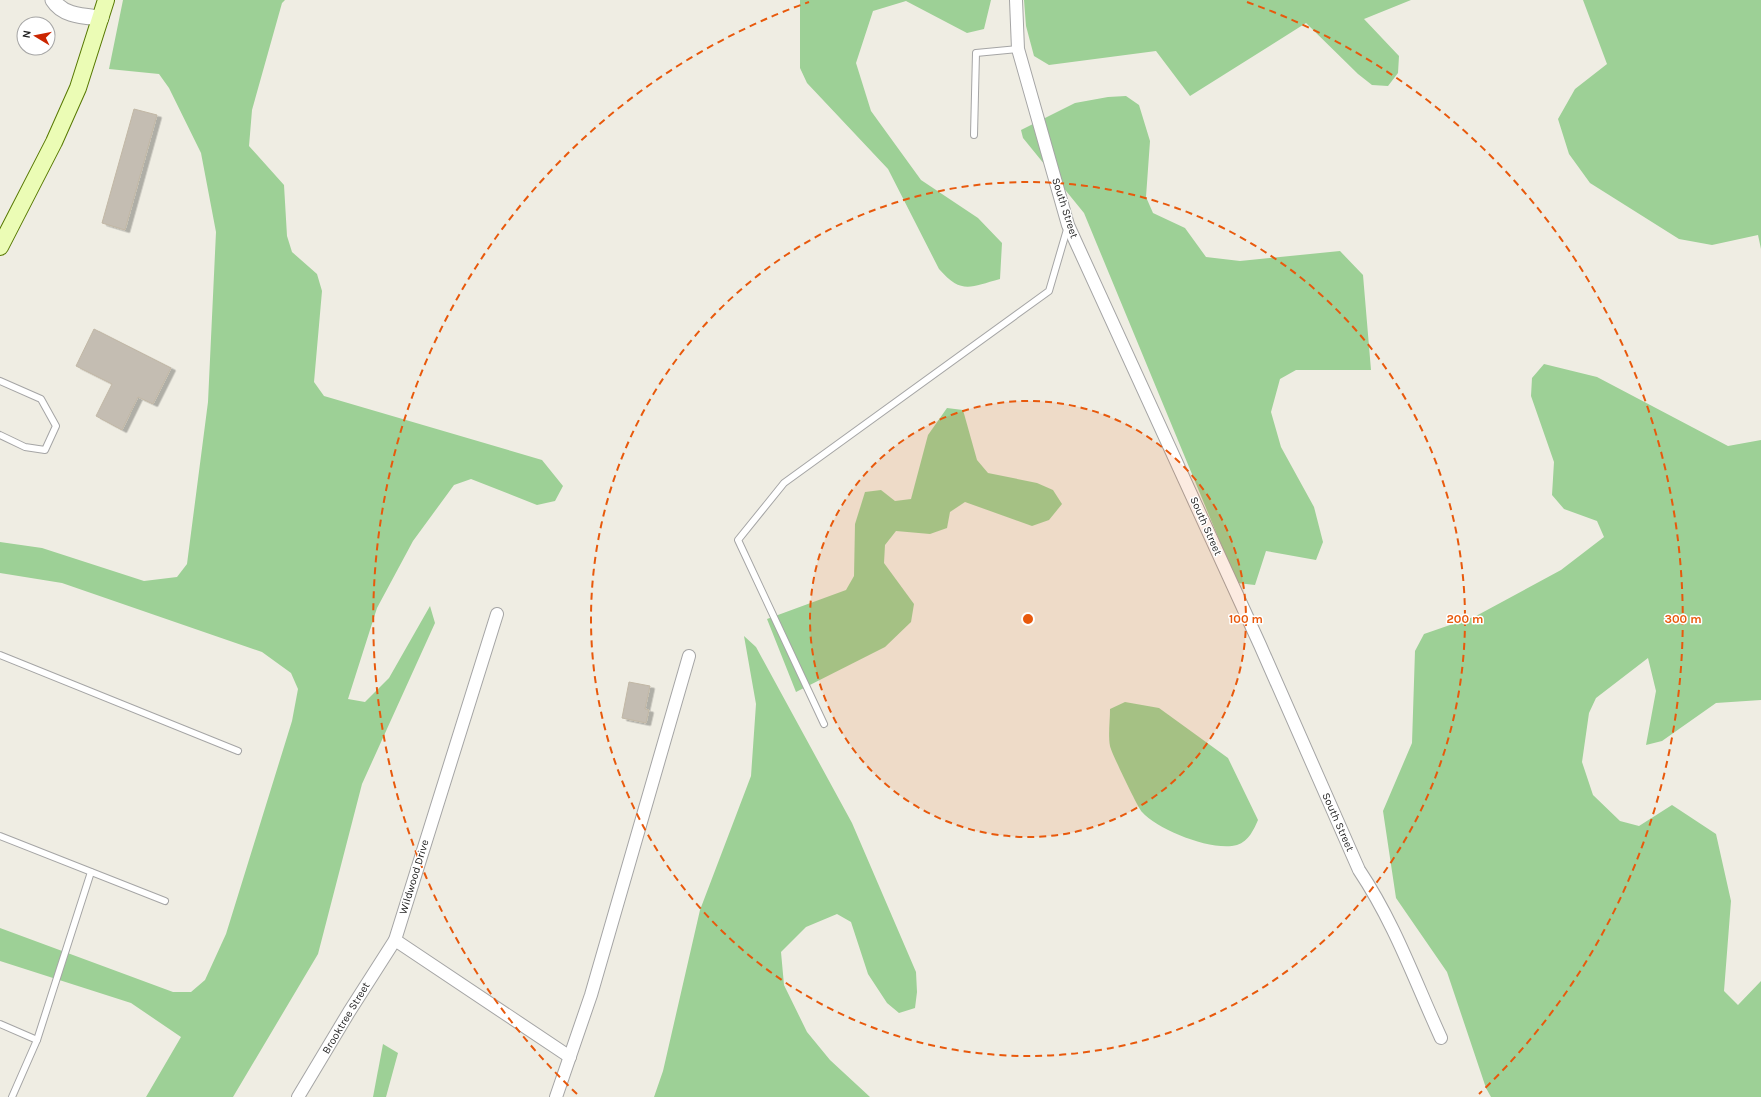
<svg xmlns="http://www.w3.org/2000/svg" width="1761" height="1097" font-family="Karla,sans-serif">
	<defs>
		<filter id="shadow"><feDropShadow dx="4.5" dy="2.5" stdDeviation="0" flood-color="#0004"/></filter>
	</defs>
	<rect width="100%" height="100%" fill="#efede3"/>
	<g fill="#9dd096">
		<path d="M123 0H285L282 3 252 110 249 146 284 185 287 236 292 252 317 274 322 291 314 382 324 396 542 460 563 486 555 501 537 505 471 479 454 485 413 541 377 608 348 699 365 702 389 678 430 606 435 623 362 784 318 954 233 1097H146L181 1037 131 1003 0 961V928L173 992H191L205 980 226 934 292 721 298 689 291 673 262 652 62 583 0 573V542L42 548 144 581 177 577 187 564 208 402 216 232 201 153 169 88 159 74 109 69Z"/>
		<path d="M800 0H991L984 29 967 33 906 1 873 11 856 63 871 111 921 180 978 218 1002 243 1000 279C970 287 962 295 939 269L888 169 807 83 800 68Z"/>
		<path d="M1024 0H1411L1364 19 1399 56 1398 73 1388 86 1372 85 1358 74 1306 23 1190 96 1156 51 1049 65 1034 56 1026 26Z"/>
		<path d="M1583 0H1761V249L1758 235 1712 245 1679 239 1590 183 1569 154 1558 119 1575 89 1607 64Z"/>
		<path d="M1126 96 1139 105 1150 141 1146 197 1153 213 1185 228 1206 257 1240 261 1340 251 1363 275 1371 370H1296L1280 379 1271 412 1281 447 1314 507 1323 542 1316 560 1266 551 1255 585 1237 583 1084 213 1023 138 1021 130 1075 103 1108 97Z"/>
		<path d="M1544 364 1597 377 1728 446 1761 440V700L1716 703 1662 741 1646 745 1656 691 1648 658 1596 698 1589 713 1582 762 1593 795 1620 821 1639 826 1672 805 1716 834 1731 901 1724 991 1738 1005 1761 981V1097H1491L1486 1088 1447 972 1396 898 1383 811 1412 743 1415 651 1424 634 1476 616 1561 570 1604 537 1597 521 1564 509 1552 495 1554 462 1531 396 1532 378Z"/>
		<path d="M947 408 963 410 977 460 988 473 1037 483 1053 490 1062 504 1049 520 1032 526 965 502 950 512 947 528 930 534 896 531 885 545 884 563 914 604 911 622 885 647 796 692 767 619 846 590 854 576 855 524 865 492 881 490 895 501 911 499 928 435Z"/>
		<path d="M744 636 756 647 852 823 916 972 917 992 915 1008 899 1013 887 1003 868 974 851 922 837 914 806 927 781 952 784 985 807 1032 830 1060 870 1097H654L663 1071 700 910 751 776 756 704Z"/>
		<path d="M1125 702 1159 708 1228 758 1258 820C1254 829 1249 841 1237 845 1213 852 1158 830 1142 812 1138 808 1111 752 1110 746 1108 735 1110 721 1110 709Z"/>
		<path d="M383 1044 398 1053 386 1097H373Z"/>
	</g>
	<g fill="#c4bdb2" stroke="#c1b7a5" filter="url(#shadow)">
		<path d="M134 109 157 115 125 230 102 223Z"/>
		<path d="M94 329 171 368 153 404 138 397 122 430 96 416 112 384 76 366Z"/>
		<path d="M629 682 650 686 645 709 649 710 646 723 622 718Z"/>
	</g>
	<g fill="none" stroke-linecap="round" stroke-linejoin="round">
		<defs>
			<g id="service">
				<path d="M974 135 976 53 1018 49"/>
				<path d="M0 381 41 399 56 426 45 450 25 447 0 435"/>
				<path d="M0 655 238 751"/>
				<path d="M824 724 738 540 784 483 1049 291 1068 226"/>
				<path d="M0 836 165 901"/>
				<path d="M0 1024 37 1040 12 1097"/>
				<path d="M37 1040 91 872"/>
			</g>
			<g id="minor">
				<path d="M1016 0 1018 49 1068 225 1260 645 1359 870C1395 924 1414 979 1441 1038"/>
				<path d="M395 940 570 1057"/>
				<path d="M298 1097 349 1012 395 940 497 614"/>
				<path d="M556 1097 591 995 689 656"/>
			</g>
			<path id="tertiary" d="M53 0C63 16 83 16 101 18"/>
			<path id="secondary" d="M0 247 54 142 78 88 106 0"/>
		</defs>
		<use href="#service" stroke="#a5a5a5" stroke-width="8"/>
		<use href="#minor" stroke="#a5a5a5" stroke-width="14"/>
		<use href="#tertiary" stroke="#a5a5a5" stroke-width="17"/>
		<use href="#secondary" stroke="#567801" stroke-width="18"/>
		<use href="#service" stroke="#fff" stroke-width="6"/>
		<use href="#minor" stroke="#fff" stroke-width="12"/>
		<use href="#tertiary" stroke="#fff" stroke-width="15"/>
		<use href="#secondary" stroke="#ebfcb5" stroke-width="16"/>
	</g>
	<circle cx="1028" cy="619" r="218" fill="#e8590c" fill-opacity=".12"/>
	<g fill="none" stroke="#e8590c" stroke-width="2" stroke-dasharray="7 5">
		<circle cx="1028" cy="619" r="218"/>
		<circle cx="1028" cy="619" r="437"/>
		<path d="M577 1094A655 655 0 0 1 809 2M1247 2A655 655 0 0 1 1479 1094"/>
	</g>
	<g text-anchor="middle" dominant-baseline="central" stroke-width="3" stroke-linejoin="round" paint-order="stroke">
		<g font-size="11" fill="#1e1e1e" stroke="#fff">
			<text transform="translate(1065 208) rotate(72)">South Street</text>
			<text transform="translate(1206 526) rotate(66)">South Street</text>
			<text transform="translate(1338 822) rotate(66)">South Street</text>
			<text transform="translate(414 877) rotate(-73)">Wildwood Drive</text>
			<text transform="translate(346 1018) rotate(-59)">Brooktree Street</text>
		</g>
	</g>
	<circle cx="1028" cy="619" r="6" fill="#e8590c" stroke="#fff" stroke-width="2"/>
	<g font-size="12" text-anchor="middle" font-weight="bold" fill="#e8590c" stroke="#fff" stroke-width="3" stroke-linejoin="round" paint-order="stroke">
		<text x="1246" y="623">100 m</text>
		<text x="1465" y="623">200 m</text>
		<text x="1683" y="623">300 m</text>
	</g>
	<g transform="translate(36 36) rotate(280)"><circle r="19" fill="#ffffff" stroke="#a5a5a5"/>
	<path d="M0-3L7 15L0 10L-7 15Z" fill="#cb2500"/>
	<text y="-6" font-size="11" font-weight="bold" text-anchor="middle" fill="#1e1e1e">N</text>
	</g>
</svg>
